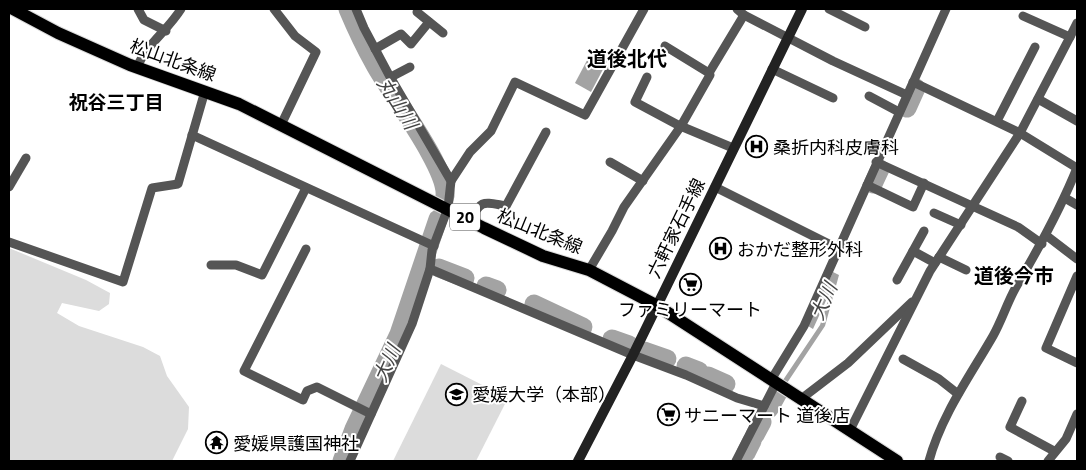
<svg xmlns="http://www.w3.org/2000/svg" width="1086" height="470" font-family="'Titillium Web','Noto Sans JP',sans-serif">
	<rect width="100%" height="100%" fill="#fff"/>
	<g fill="#dcdcdc">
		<path d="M9 248 86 280 110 293 109 304 99 311 62 303 57 313 79 326 143 347 160 356 167 376 189 407 188 429 172 461H9Z"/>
		<path d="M441 364 508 398 476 461H393Z"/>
	</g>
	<g fill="#a3a3a3">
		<path d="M593 49 609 58 591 92 575 83Z"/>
		<path d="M833 272 839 275 825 326 787 383 783 380 820 325 834 283 813 329 808 326Z"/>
	</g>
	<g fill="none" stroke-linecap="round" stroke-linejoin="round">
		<g stroke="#a3a3a3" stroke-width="19">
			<path d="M348 9C356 28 365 47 375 65 390 93 448 168 445 196"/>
			<path d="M907 108 916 88"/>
			<path d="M873 184 880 169"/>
			<path d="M439 268 465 278"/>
			<path d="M486 286 497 290"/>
			<path d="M534 304 583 327"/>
			<path d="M612 339 629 345"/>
			<path d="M644 351 667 359"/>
			<path d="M686 366 699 371"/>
			<path d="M708 376 726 384"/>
			<path d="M769 409 780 389"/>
			<path d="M755 435 762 422"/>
			<path d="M746 453 752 441"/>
			<path d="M342 461 354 429 399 334 438 219"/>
		</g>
		<defs>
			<path id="primary" d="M13 9 58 33 130 65 239 104 484 228 543 256 589 270 656 305 897 461"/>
		</defs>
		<use href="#primary" stroke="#dbdbdb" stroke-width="14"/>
		<g stroke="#555" stroke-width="9">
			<path d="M138 9 144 20 166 31"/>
			<path d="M274 9 295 36 316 52 281 125"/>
			<path d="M737 9 744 15 833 61 907 95"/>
			<path d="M829 9 865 27"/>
			<path d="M417 12 443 33"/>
			<path d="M1070 37 1077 23"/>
			<path d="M665 46 709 73"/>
			<path d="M375 49 401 34 411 44 429 22"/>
			<path d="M137 67C147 44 168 30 181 9"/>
			<path d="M772 69 833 98"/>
			<path d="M391 77 410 67"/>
			<path d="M647 77 635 102 678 125 733 148"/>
			<path d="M913 82 1020 133 1077 168"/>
			<path d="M869 96 899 112"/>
			<path d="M1038 99 1077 121"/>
			<path d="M997 121 1035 47"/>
			<path d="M192 135 434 246"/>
			<path d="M610 162 643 181"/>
			<path d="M876 162 1018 227 1042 244"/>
			<path d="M451 181 470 152 491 131 515 82 585 115 644 9"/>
			<path d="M867 185 913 207 924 183"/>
			<path d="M9 187 26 158"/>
			<path d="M715 187 839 249"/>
			<path d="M1065 198 1077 205"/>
			<path d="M934 213 961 225"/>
			<path d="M470 220C482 199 483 202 506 206L546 132"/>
			<path d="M1047 236 1077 259"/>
			<path d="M9 242 123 282 152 188 178 184 205 91"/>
			<path d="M306 249 244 371 303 400 307 391 317 387 371 414"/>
			<path d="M913 251 935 263"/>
			<path d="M939 257 966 270"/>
			<path d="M211 265H236L262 275 306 188"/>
			<path d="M430 269 633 355 686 375 737 398 764 406"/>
			<path d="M589 270 612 231 624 207 681 126 710 75 709 73 744 15"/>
			<path d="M1077 276 1046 348 1077 363"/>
			<path d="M897 280 924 231"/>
			<path d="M903 359 939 379 958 394"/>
			<path d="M771 380 804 326 946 9"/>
			<path d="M801 399 848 363 912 302"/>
			<path d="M1022 401 1010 427 1054 451"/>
			<path d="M850 430 930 271 1020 133 1070 37 1023 16"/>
			<path d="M1000 457 1008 461"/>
			<path d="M350 461 412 324 430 269 432 250 448 208 451 181 389 75 364 28 356 9"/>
			<path d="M736 461 776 383"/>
			<path d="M929 461C941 416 970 376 993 336 1002 320 1007 303 1016 287 1039 248 1060 210 1077 168"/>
			<path d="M1048 461 1066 439 1077 414"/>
		</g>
		<path stroke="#222" stroke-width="10" d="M578 461 633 355 802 9"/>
		<use href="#primary" stroke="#000" stroke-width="12"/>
	</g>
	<defs>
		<symbol id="hospital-ring" viewBox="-11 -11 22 22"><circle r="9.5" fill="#fff" stroke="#000" stroke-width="1.5"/><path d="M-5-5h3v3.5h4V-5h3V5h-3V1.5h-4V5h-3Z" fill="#000"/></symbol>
		<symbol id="supermarket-ring" viewBox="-11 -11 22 22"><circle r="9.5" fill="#fff" stroke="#000" stroke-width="1.5"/><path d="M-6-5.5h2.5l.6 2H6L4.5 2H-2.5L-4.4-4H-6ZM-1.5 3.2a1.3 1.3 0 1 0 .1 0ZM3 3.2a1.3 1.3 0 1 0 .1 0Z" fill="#000"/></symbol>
		<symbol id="university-ring" viewBox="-11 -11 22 22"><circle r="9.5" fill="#fff" stroke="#000" stroke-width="1.5"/><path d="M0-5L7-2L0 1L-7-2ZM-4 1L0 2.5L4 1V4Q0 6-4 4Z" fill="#000"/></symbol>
		<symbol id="temple-ring" viewBox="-11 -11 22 22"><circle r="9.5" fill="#fff" stroke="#000" stroke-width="1.5"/><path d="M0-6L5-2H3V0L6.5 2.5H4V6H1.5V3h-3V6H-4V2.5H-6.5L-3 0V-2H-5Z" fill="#000"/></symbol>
	</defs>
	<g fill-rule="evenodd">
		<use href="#hospital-ring" x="744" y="134" width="25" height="25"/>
		<use href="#hospital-ring" x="708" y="236" width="25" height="25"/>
		<use href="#supermarket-ring" x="678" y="272" width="25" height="25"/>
		<use href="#university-ring" x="444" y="382" width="25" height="25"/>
		<use href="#supermarket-ring" x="656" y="402" width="25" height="25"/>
		<use href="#temple-ring" x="204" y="430" width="25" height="25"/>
	</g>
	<g text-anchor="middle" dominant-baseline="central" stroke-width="4" stroke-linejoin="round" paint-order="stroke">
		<rect fill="#fff" stroke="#4c4c4c" stroke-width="1" x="450" y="203.5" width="30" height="27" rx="4"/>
		<g font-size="16" font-weight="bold" fill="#000">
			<text x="465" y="217">20</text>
		</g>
		<g font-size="18" fill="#000" stroke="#fff">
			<text transform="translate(173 60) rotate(20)">松山北条線</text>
			<text transform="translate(676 228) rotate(-64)">六軒家石手線</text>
			<text transform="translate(540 231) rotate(22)">松山北条線</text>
		</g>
		<g font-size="18" fill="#000" stroke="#fff" text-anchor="start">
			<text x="773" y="147">桑折内科皮膚科</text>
			<text x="737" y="249">おかだ整形外科</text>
			<text x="690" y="309" text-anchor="middle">ファミリーマート</text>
			<text x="472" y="394">愛媛大学（本部）</text>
			<text x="684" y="415">サニーマート 道後店</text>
			<text x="233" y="443">愛媛県護国神社</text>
		</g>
		<g font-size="19" font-weight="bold" fill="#000" stroke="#fff">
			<text x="116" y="101">祝谷三丁目</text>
		</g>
		<g font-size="19" font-style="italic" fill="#444" stroke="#fff">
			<text transform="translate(398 103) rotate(58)">丸山川</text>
			<text transform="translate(823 301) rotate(-66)">大川</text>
			<text transform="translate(386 363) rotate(-66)">大川</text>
		</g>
		<g font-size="20" font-weight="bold" fill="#000" stroke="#fff">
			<text x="627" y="58">道後北代</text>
			<text x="1014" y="275">道後今市</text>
		</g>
	</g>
	<rect width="1086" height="470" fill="none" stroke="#000000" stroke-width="20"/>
</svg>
